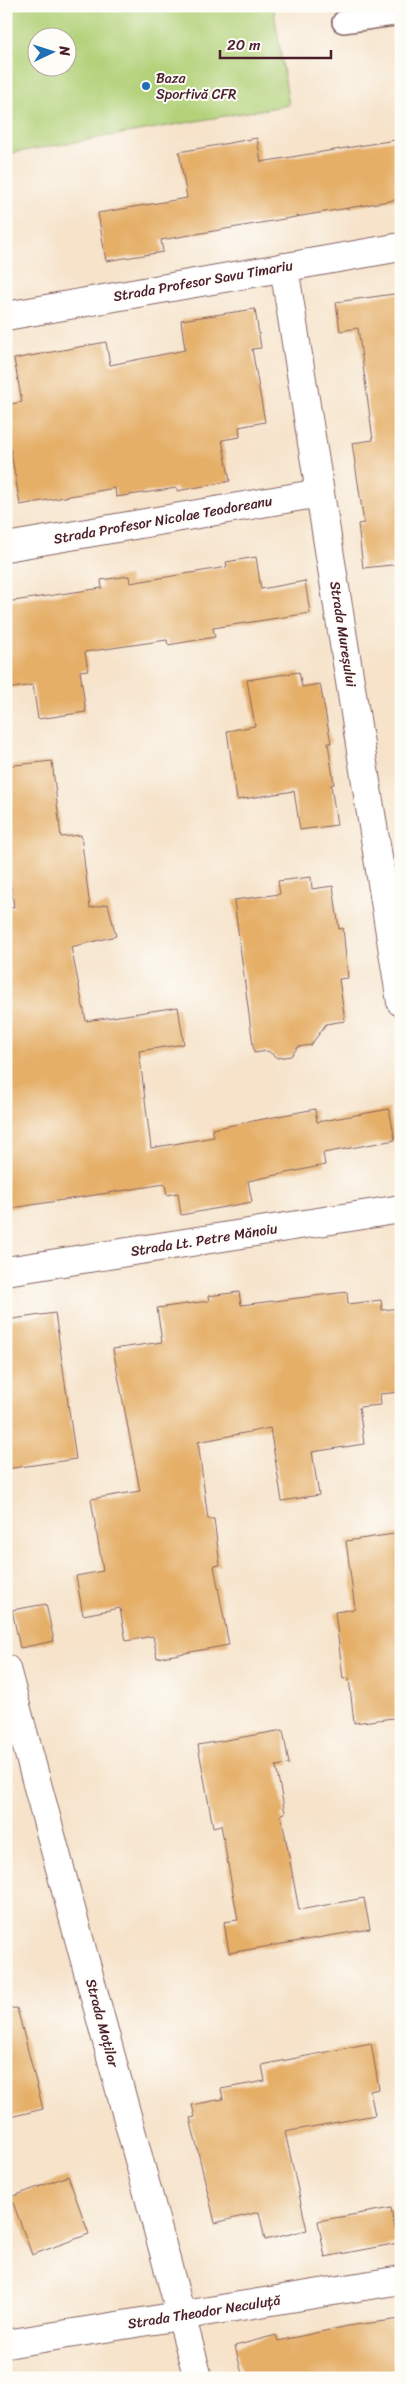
<svg xmlns="http://www.w3.org/2000/svg" width="407" height="2384" font-family="Sriracha,sans-serif">
	<rect width="100%" height="100%" fill="#fdfcf7"/>
	<filter id="ink" filterUnits="userSpaceOnUse"><feTurbulence type="fractalNoise" baseFrequency=".02" numOctaves="2"/><feDisplacementMap in="SourceGraphic" scale="10" xChannelSelector="R" yChannelSelector="G"/><feConvolveMatrix kernelMatrix="1 2 1 2 8 2 1 2 1" color-interpolation-filters="sRGB"/></filter>
	<filter id="wash" filterUnits="userSpaceOnUse"><feTurbulence type="fractalNoise" baseFrequency=".0096" numOctaves="4" result="noise"/><feDisplacementMap in="SourceGraphic" scale="20" xChannelSelector="R" yChannelSelector="G"/><feGaussianBlur stdDeviation="1.12" result="paint"/><feColorMatrix in="noise" values="0 0 0 0 0 0 0 0 0 0 0 0 0 0 0 0 0 1.4 0 .05"/><feComposite in="paint" operator="in"/></filter>
	<g filter="url(#wash)">
		<rect width="100%" height="100%" fill="#f6e3ca"/>
		<path fill="#b3d27a" stroke="#7e7852" fill-rule="evenodd" d="M6 6H273L289 105 6 154ZM38 38H68V68H38Z"/>
		<g id="blocks">
			<g fill="#e5af68">
				<path d="M257 138 261 162 401 139V199L161 240 163 252 106 261 98 213 187 198 179 152Z"/>
				<path d="M401 293V564L363 568 358 524 364 523 352 443 373 440 358 328 340 331 336 302Z"/>
				<path d="M255 309 261 348 252 349 265 422 239 427 240 437 222 440 230 481 177 491V488L116 497 115 488 20 505 6 422V405L22 402 14 359 106 342 110 365 185 350 181 320Z"/>
				<path d="M256 557 261 589 305 581 310 613 213 628 215 637 168 645 167 640 85 652 88 670 80 671 86 712 38 719 33 685 6 689V602L102 588 101 580 129 576 130 583 227 567 226 562Z"/>
				<path d="M299 672 302 687 320 684 331 743H328L334 784 331 785 337 825 300 830 294 791 237 800 227 731 255 726 247 680Z"/>
				<path d="M52 761 61 837 81 835 90 908 108 904 116 936 71 947 86 1021 178 1007 184 1044 139 1051 151 1148 214 1137 212 1129 315 1109 317 1122 389 1109 395 1140 323 1153 325 1165 248 1181 252 1202 181 1215 178 1193 167 1195 165 1184 6 1209V909L14 907 6 855V766Z"/>
				<path d="M311 877 312 889 333 886 339 929 343 928 348 978 339 979 345 1021 326 1024 311 1045 298 1047 291 1056 277 1058 268 1051 254 1053 234 900 280 894 278 881Z"/>
				<path d="M239 1292 241 1305 347 1292 348 1304 381 1300 382 1310 401 1308V1392L380 1394 381 1405 359 1407 364 1444 312 1452 319 1495 282 1501 270 1428 198 1442 208 1519H214L220 1565 214 1566 229 1645 157 1658 153 1636 126 1641 120 1608 83 1615 76 1576 103 1571 91 1499 140 1491 113 1349 162 1342 157 1308 209 1301 208 1296Z"/>
				<path d="M55 1313 76 1459 6 1469V1320Z"/>
				<path d="M401 1533V1717L354 1723 349 1678 343 1679 335 1612 355 1609 346 1541Z"/>
				<path d="M46 1604 54 1641 20 1648 12 1610Z"/>
				<path d="M283 1730 289 1764 276 1766 285 1813 281 1814 299 1910 364 1898 370 1929 229 1953 224 1922 238 1920 221 1825 213 1827 198 1745Z"/>
				<path d="M17 2008 43 2109 6 2118V2009Z"/>
				<path d="M371 2043 379 2089 370 2091 375 2115 285 2132 307 2230 265 2240 259 2212 215 2223 190 2118 195 2117 192 2105 223 2099 221 2089 265 2081 262 2065Z"/>
				<path d="M68 2176 89 2234 32 2255 11 2197Z"/>
				<path d="M391 2208 398 2243 325 2257 318 2221Z"/>
				<path d="M401 2319V2378H243L235 2346 276 2335 278 2341 348 2326Z"/>
			</g>
		</g>
	</g>
	<g filter="url(#ink)">
		<use href="#blocks" fill-opacity="0" stroke="#866463" stroke-width="1"/>
		<g fill="none" stroke-linecap="round" stroke-linejoin="round">
			<defs>
				<path id="lane" d="M343 22 401 14"/>
				<g id="street">
					<path d="M284 267 401 1002"/>
					<path d="M6 316 401 247"/>
					<path d="M6 547 320 493"/>
					<path d="M6 1271 401 1209"/>
					<path d="M6 1669 198 2378"/>
					<path d="M6 2344 401 2280"/>
				</g>
			</defs>
			<use href="#lane" stroke="#866463" stroke-width="24"/>
			<use href="#street" stroke="#866463" stroke-width="30"/>
			<use href="#lane" stroke="#fff" stroke-width="21"/>
			<use href="#street" stroke="#fff" stroke-width="28"/>
		</g>
	</g>
	<circle fill="#1f6fb2" stroke="#fdfcf7" stroke-width="2" cx="146" cy="86" r="5"/>
	<g text-anchor="middle" dominant-baseline="central" stroke-width="4" stroke-linejoin="round" paint-order="stroke">
		<g font-size="14" fill="#4a1f2b" stroke="#fdfcf7" text-anchor="start">
			<text x="156" y="78">Baza<tspan x="156" dy="16">Sportivă CFR</tspan></text>
		</g>
		<g font-size="14" fill="#4a1f2b" stroke="#fdfcf7">
			<text transform="translate(203 281) rotate(-10)">Strada Profesor Savu Timariu</text>
			<text transform="translate(163 520) rotate(-10)">Strada Profesor Nicolae Teodoreanu</text>
			<text transform="translate(343 634) rotate(81)">Strada Mureșului</text>
			<text transform="translate(204 1240) rotate(-9)">Strada Lt. Petre Mănoiu</text>
			<text transform="translate(102 2023) rotate(75)">Strada Moților</text>
			<text transform="translate(204 2312) rotate(-9)">Strada Theodor Neculuță</text>
		</g>
	</g>
	<rect width="407" height="2384" fill="none" stroke="#fdfcf7" stroke-width="25"/>
	<g transform="translate(52 52) rotate(86)"><circle r="24" fill="#fdfcf7" stroke="#b5a4a5"/>
	<path d="M0-4L9 19L0 12L-9 19Z" fill="#1f6fb2"/>
	<text y="-8" font-size="14" font-weight="bold" text-anchor="middle" fill="#4a1f2b">N</text>
	</g>
	<path d="M220 50v8h111v-8" fill="none" stroke="#4a1f2b" stroke-width="2.5"/>
	<text x="227" y="50" font-size="15" fill="#4a1f2b" stroke="#fdfcf7" stroke-width="4" paint-order="stroke">20 m</text>
</svg>
